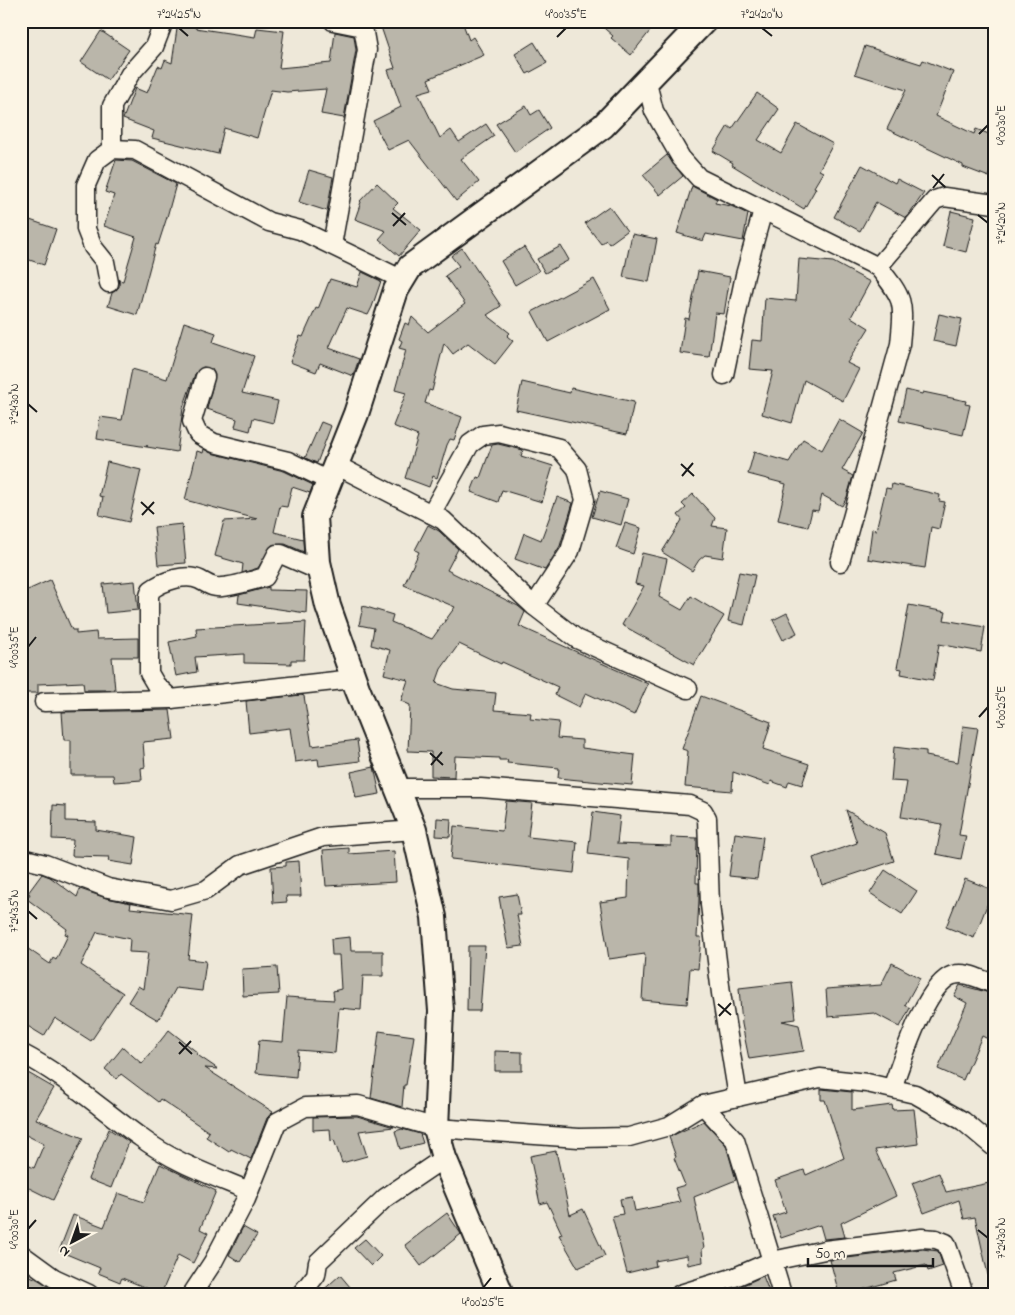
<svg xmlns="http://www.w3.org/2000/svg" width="1015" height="1315" font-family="'Indie Flower',sans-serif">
	<rect width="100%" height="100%" fill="#eee8d9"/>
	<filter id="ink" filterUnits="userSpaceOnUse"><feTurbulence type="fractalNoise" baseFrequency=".02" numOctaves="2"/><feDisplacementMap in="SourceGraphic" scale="10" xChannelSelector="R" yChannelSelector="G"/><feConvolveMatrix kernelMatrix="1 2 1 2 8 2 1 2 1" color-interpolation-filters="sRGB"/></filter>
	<g filter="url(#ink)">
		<g fill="#bab6aa" stroke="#1c1c1c">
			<path d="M379 21H462L469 40 473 37 484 55 428 79 432 89 418 93 440 138 451 130 459 142 486 124 494 136 461 159 479 182 456 201 409 140 388 150 373 121 401 107 388 70 395 68Z"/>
			<path d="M596 21H658L631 55 611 38 613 36Z"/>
			<path d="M178 22 195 24V28L255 37 257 28 284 31 279 68 331 63 335 32 354 36 356 50 344 118 321 114 326 89 287 92 271 90 257 138 224 128 218 154 152 138 154 131 123 119 135 88 147 93 158 66 162 68 165 60 172 63Z"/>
			<path d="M101 31 129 50 108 80 81 62Z"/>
			<path d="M534 42 547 63 527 74 515 54Z"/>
			<path d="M865 46 921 64 923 60 953 72 936 116 974 134 976 129 994 136V164L989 177 963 167V165L887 129 906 90 855 74Z"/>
			<path d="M757 93 779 109 758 140 781 153 797 124 833 144 819 170 823 172 814 187 816 188 804 209 732 165 733 163 713 151 728 126 732 129Z"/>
			<path d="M526 106 531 115 539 110 550 128 515 152 496 124Z"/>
			<path d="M667 155 683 176 660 195 643 175Z"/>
			<path d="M116 160 132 161 176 184 167 217 158 245 156 244 137 315 108 306 112 293 119 287V280L123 281 136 237 104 226 114 195 105 192Z"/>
			<path d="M862 165 895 183 897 179 924 193 906 218 876 202 860 231 834 217Z"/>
			<path d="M309 170 333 177 327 211 299 202Z"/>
			<path d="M377 183 398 203 393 208 421 230 399 256 379 239 386 231 355 219 361 202 360 201Z"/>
			<path d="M692 186 717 199 715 203 731 206 748 214 743 241 706 234 703 241 677 233Z"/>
			<path d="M609 206 627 231 609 244 606 240 601 244 585 223Z"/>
			<path d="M951 211 975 217 966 252 943 246Z"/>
			<path d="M27 219 56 229 44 265 21 257V235Z"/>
			<path d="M632 234 657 239 649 282 623 277Z"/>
			<path d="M561 246 569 260 545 273 537 259Z"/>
			<path d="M524 247 539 271 515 285 501 261Z"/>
			<path d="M462 248 501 306 487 315 510 333 507 336 513 341 495 364 468 343 453 354 444 343 432 391 429 390 425 403 462 417 454 440 450 439 447 445 437 478 433 476 429 487 405 478 418 436 393 426 406 393 395 390 406 350 399 348 402 341 399 339 405 323 409 325 412 317 428 332 465 304 445 276 459 266 451 256Z"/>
			<path d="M799 259 833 262 870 282 851 317 869 328 847 363 859 369 843 401 804 380 792 423 762 414 773 371 749 369 752 340 762 341 765 298 796 301Z"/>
			<path d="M698 271 730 277 724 314 715 313 709 357 680 353 685 318 689 319Z"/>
			<path d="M362 272 381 281 372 307 368 315 347 308 329 348 359 359 353 376 320 363 316 372 290 362 300 336 303 337 316 308 318 309 330 279 357 287Z"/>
			<path d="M594 279 610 309 548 342 532 312Z"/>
			<path d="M939 314 962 319 956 346 933 341Z"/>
			<path d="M184 322 216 333 213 342 254 356 242 393 278 401 273 423 253 418 250 431 235 427 237 419 207 409 215 375 212 369 203 367 195 374 183 408 177 452 147 447V445V447L97 439 100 417 122 420 132 369 167 379Z"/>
			<path d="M522 382 570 393 571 388 634 402 627 434 516 410Z"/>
			<path d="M906 390 922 394 923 392 966 401 965 404 970 405 963 435 899 421Z"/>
			<path d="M839 419 863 433 842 470 853 476 847 497 842 506 822 495 818 511 812 510 808 527 778 520 786 484 748 474 754 452 789 462 803 439 822 450Z"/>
			<path d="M321 422 331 426 317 463 305 458Z"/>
			<path d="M498 444 523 450 521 456 553 466 542 502 502 490 498 502 471 492 477 477 480 478 492 445Z"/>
			<path d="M204 449 211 453 284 471 313 485 310 493 292 487 287 507 280 506 274 532 303 539 304 552 285 544 272 545 258 568 242 573 243 564 215 556 224 521 257 519 185 500 197 451 203 453Z"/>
			<path d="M107 462 141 470 129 522 99 515 103 497 99 496Z"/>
			<path d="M892 484 940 495 939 501 945 502 939 529 931 527 925 568 868 559 872 529 876 530 886 488 891 489Z"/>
			<path d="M600 491 628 499 621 525 592 517Z"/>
			<path d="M693 494 715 518 712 526 727 528 723 558 705 555 699 560 692 571 662 552 682 520 678 515 686 508 682 504Z"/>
			<path d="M557 497 573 503 560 546 545 570 515 559 524 533 541 540Z"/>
			<path d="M625 523 641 528 633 554 616 548Z"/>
			<path d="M182 524 186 563 158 565 154 527Z"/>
			<path d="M428 525 439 531 458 549 447 570 518 606 525 612 519 626 648 684 634 715 586 693 579 707 555 695 558 687 502 662 501 664 459 644 441 669 436 683 453 689 496 693 494 710 531 713 530 719 559 722 557 738 582 740V748L635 755 632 785 558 778 559 768 507 763 508 760H499V758L455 756 454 777 431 776V752L408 751 410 705 401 701 408 680 384 674 390 650 371 645 374 628 359 625 363 606 393 615 391 622 432 639 455 607 404 585 419 552 415 550Z"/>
			<path d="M642 553 667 559 659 597 682 610 691 596 724 616 694 665 622 625 644 586 635 584Z"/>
			<path d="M739 572 755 575 744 625 728 621Z"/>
			<path d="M50 580 72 630H76V634L96 632 97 639 138 638V657H112L115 690H84L83 682 38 684V693H22L21 593Z"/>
			<path d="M135 581 138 610 106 613 103 584Z"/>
			<path d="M269 587V590L307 591 306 613 238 603 239 595Z"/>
			<path d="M909 605 946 612 944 620 985 627 981 652 939 644 933 680 901 674 902 669 897 668Z"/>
			<path d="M787 613 797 633 783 640 773 620Z"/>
			<path d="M306 622 304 660H291V664L244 663V654L195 657 197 672 176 676 169 642 197 636 196 628Z"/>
			<path d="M301 695 304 696 312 746 357 740 360 761 319 766 318 759 295 762 290 728 249 733 246 701Z"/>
			<path d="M701 696 771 722 763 749 809 764 802 785 789 781 787 787 771 781 770 785 733 772 732 791 685 787 688 751 682 749Z"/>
			<path d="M170 710 174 739 143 742 145 767 141 768 142 780 114 782 113 775H71V740H64L62 712Z"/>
			<path d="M963 726 978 728 959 835 966 836 961 859 936 854 942 824 901 817 907 782 891 781 894 747 926 751V756L958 762Z"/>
			<path d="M374 767 380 794 356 798 351 772Z"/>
			<path d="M506 801 532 803 528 837 577 842 574 873 451 859 454 826 502 831Z"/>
			<path d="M53 805 66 806V821L96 822V830L137 837 133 865 108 861 109 857 72 856 73 840 52 839Z"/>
			<path d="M846 810 885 833 894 861 822 885 813 858 857 843Z"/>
			<path d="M593 812 620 816 617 844 671 846V837L697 838 696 883H699V900L697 937H701L698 969 690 968 687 1004 642 1000 645 954 609 959 600 902 628 898 629 859 588 854Z"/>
			<path d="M437 818 451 819 450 837 436 836Z"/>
			<path d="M735 833 763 837 757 879 729 876Z"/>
			<path d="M349 848V854L394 851 396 882 326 886 323 850Z"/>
			<path d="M299 861 301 896H286L287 902 273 903 271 867 286 866V862Z"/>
			<path d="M885 870 917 891 902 914 870 893Z"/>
			<path d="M42 874 50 877 77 897 80 889 106 898 131 903 130 908 193 915 188 959 206 961 202 991 176 988 158 1020 128 1002 138 986 143 989 148 953 129 952 130 939 97 932 81 965 123 993 91 1041 55 1018 44 1036 21 1022V944L50 964 53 958 56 960 68 935 65 934 67 929 27 899 30 894 28 893Z"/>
			<path d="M965 879 993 890 974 938 946 927Z"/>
			<path d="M517 894 521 915H517L523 946 508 948 499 897Z"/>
			<path d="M350 937 351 951H383V976H363L361 1010 339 1008 335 1053 298 1050 296 1077 256 1073 259 1040 283 1042 287 997 334 1000 333 991 341 989 339 955H332L331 939Z"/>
			<path d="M468 946H485L480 1011H467Z"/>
			<path d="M892 963 920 978 905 1005 910 1008 900 1027 874 1013 828 1017 826 989 881 985Z"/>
			<path d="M277 967 279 994 243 996 242 969Z"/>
			<path d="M792 982 796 1019 782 1021 799 1025 804 1051 749 1059 742 1024 739 988Z"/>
			<path d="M960 985 994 994V1042L982 1036 963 1080 938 1069 967 1003 954 996Z"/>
			<path d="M169 1030 198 1053 196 1054 218 1069 205 1068 273 1112 267 1118 251 1159 231 1149 229 1152 206 1137 209 1132 160 1099 158 1102 121 1074 117 1079 105 1069 123 1047 142 1064Z"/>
			<path d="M379 1031 414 1036 406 1085H404L402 1107 371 1098Z"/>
			<path d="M495 1051 522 1052V1071H495Z"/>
			<path d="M21 1073 27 1076 28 1073 54 1088 36 1119 83 1138 53 1200 21 1184V1162L34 1168 44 1144 26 1135 21 1144Z"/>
			<path d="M821 1089 852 1092V1110L892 1105 893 1110 914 1109 918 1144 875 1150 896 1196 841 1223 845 1237 824 1239 820 1225 781 1238 773 1216 786 1212 775 1180 804 1170 806 1175 844 1158 825 1100H821Z"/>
			<path d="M357 1116 394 1127 359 1131 367 1156 342 1163 334 1140 331 1141 330 1129 313 1130V1117Z"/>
			<path d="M704 1121 726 1145 736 1180 694 1197 704 1248 702 1249 703 1262 688 1265 687 1255 655 1261 656 1266 627 1273 612 1216 623 1214 620 1199 632 1197 635 1211 680 1202 675 1188 685 1185 674 1158 676 1157 669 1137Z"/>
			<path d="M109 1129 129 1142 111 1188 88 1179Z"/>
			<path d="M402 1129 420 1134 423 1143 400 1149 395 1131Z"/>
			<path d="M556 1151 570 1215 583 1209 605 1256 578 1268 559 1235 562 1234 547 1202 540 1204 530 1156Z"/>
			<path d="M160 1164 216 1191 200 1229 208 1233 193 1263 178 1255 161 1294 122 1278 120 1282 98 1273 100 1268 59 1251 73 1215 104 1227 118 1193 144 1202Z"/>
			<path d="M939 1173 946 1192 994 1182V1275H988L975 1217 964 1219 959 1200 924 1213 912 1183Z"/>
			<path d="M447 1213 461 1234 421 1266 405 1245Z"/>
			<path d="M243 1227 257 1235 240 1262 229 1255Z"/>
			<path d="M365 1239 381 1256 371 1266 354 1248Z"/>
			<path d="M922 1249 938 1251 943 1266 928 1271 926 1265 894 1273 896 1280 861 1290 862 1294H839L830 1260Z"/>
			<path d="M21 1272 37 1279 63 1294H21Z"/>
			<path d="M340 1275 356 1294H319Z"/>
			<path d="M763 1276 770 1294H719L739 1287Z"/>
		</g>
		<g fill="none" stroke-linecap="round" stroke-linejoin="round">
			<defs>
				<g id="street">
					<path d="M646 79 654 111 681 158 699 178 878 267C905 300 904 302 900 344L840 562"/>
					<path d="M112 149V106L130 74 154 47 164 21"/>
					<path d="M332 245 367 50 363 27 333 21"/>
					<path d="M878 267 935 200 944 197 994 204"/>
					<path d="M109 283 105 262 93 247 86 229V185L97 160 112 149 135 150 269 222 300 230 401 279"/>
					<path d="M724 375 745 275 763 210"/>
					<path d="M205 377 192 421 198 434 214 443 288 461 329 481"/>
					<path d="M336 465 443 520 534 606 577 639 688 689"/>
					<path d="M431 514 470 444 483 435 499 433 559 448 577 469 585 500 570 551 534 606"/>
					<path d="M171 699 156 685 149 673V596L151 590C163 581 186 573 200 580 208 584 212 588 222 587 236 586 251 581 265 577L277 554H281L320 571"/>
					<path d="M44 702 171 699 353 679"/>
					<path d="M397 788H481L690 805 703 811 707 818 710 905 721 993 738 1097"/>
					<path d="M21 858 45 864 108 888 171 900 206 890 240 865 323 837 414 830"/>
					<path d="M21 1053C64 1075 101 1109 140 1137 173 1162 211 1175 249 1191"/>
					<path d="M892 1088C902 1062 925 984 953 975 967 971 981 980 994 984"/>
					<path d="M703 1105 735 1140 782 1294"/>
					<path d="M21 1254 54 1278 89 1294"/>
					<path d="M192 1294 213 1262 246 1199 277 1122 305 1107 358 1105 436 1128 579 1138 629 1137 669 1126 703 1105 820 1078 867 1083 915 1094 963 1121 994 1147"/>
					<path d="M301 1294 316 1275 318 1262 385 1198 444 1158"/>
					<path d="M680 1294 735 1277 772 1261 825 1250 922 1238 936 1239 946 1243 964 1294"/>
				</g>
				<path id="secondary" d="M501 1294 444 1158 436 1128 441 1011 434 917 414 830 357 688 328 606 318 562 315 517 356 414 396 290 410 267 603 126 704 21"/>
			</defs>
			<use href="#street" stroke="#1c1c1c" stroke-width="21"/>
			<use href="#secondary" stroke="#1c1c1c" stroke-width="28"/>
			<use href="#street" stroke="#fcf5e5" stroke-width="18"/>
			<use href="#secondary" stroke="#fcf5e5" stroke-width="24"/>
		</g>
	</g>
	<path fill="none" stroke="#1c1c1c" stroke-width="2" d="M179 28 188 36M762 28 772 36M557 37 566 28M979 134 988 125M932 175 945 187M933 188 944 174M392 213 406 225M978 215 988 223M393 226 405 213M28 404 37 412M681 464 694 476M682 476 693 463M141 502 154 514M142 515 154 502M28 647 36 637M979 717 988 707M430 753 443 765M431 765 442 752M28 911 37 919M718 1004 731 1015M719 1016 731 1003M179 1042 192 1054M179 1054 191 1041M28 1229 36 1220M978 1230 988 1238M483 1288 491 1278"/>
	<rect width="1015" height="1315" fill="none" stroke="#fcf5e5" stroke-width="55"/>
	<g transform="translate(72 1242) rotate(221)" stroke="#fcf5e5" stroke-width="4" paint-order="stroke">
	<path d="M0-4L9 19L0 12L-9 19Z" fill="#1c1c1c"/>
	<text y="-8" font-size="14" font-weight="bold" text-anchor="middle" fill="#1c1c1c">N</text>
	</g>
	<path d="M808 1258v8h125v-8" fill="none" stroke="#1c1c1c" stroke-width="2.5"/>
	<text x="815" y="1258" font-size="15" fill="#1c1c1c" stroke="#fcf5e5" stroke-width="4" paint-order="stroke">50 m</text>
	<rect x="28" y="28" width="960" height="1260" fill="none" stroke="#1c1c1c" stroke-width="2"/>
	<g font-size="12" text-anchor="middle" fill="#1c1c1c">
		<text x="179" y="18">7°24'25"N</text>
		<text x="566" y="18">4°00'35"E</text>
		<text x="762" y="18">7°24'20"N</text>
		<text transform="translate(1001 125) rotate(-90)" y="4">4°00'30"E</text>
		<text transform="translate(1001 223) rotate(-90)" y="4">7°24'20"N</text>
		<text transform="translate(14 404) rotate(-90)" y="4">7°24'30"N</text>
		<text transform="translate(14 647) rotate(-90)" y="4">4°00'35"E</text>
		<text transform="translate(1001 707) rotate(-90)" y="4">4°00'25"E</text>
		<text transform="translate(14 911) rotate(-90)" y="4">7°24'35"N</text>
		<text transform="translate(14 1229) rotate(-90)" y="4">4°00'30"E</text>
		<text transform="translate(1001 1238) rotate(-90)" y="4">7°24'30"N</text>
		<text x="483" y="1306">4°00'25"E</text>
	</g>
</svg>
